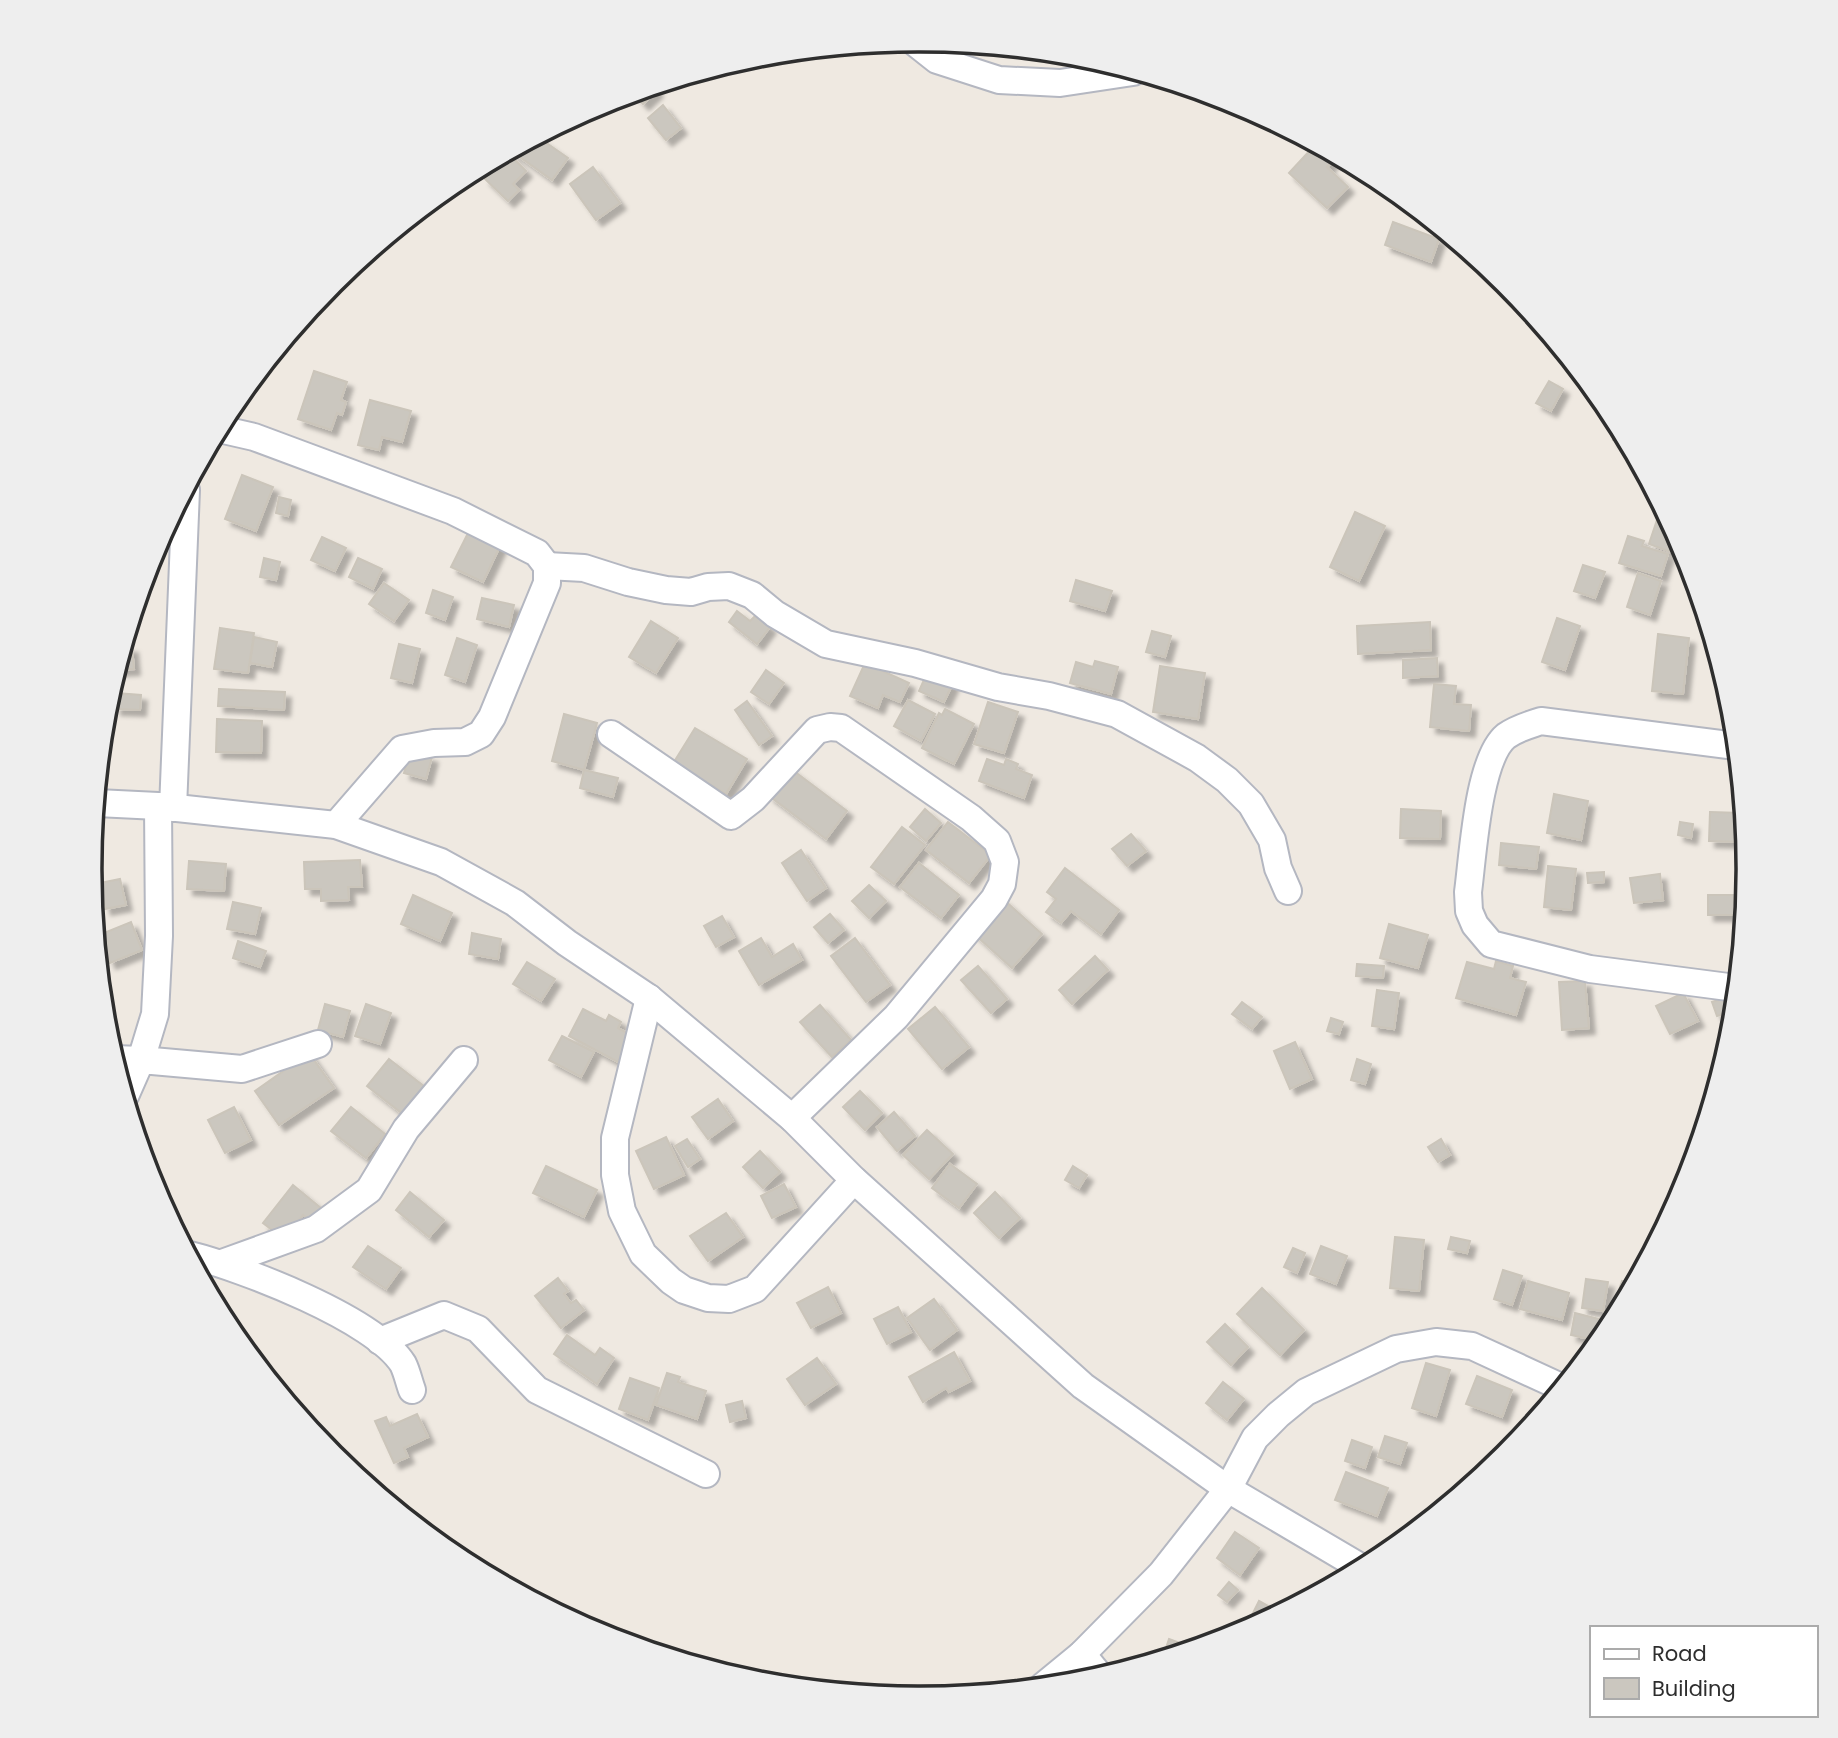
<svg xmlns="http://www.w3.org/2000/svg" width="1838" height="1738" font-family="Poppins,sans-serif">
	<defs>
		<filter id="shadow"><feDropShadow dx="6" dy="6" stdDeviation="2" flood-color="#0004"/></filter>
	</defs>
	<rect width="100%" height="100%" fill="#efe9e1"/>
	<g fill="#cbc7bf" stroke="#cbc5ba" stroke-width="2" filter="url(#shadow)">
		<path d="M654 87 657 91 643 104 634 94Z"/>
		<path d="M663 105 681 128 666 140 648 118Z"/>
		<path d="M538 137 568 158 552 180 513 152Z"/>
		<path d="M1315 145 1333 161 1327 167 1348 187 1327 208 1289 173Z"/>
		<path d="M508 153 526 171 513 184 519 190 508 201 484 178Z"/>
		<path d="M593 167 620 203 596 220 570 184Z"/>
		<path d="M1393 222 1439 239 1431 262 1385 245Z"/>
		<path d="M314 371 347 382 341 400 346 402 342 415 337 413 331 430 298 419Z"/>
		<path d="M1549 381 1563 389 1551 411 1536 403Z"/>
		<path d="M370 400 411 411 402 442 382 437 379 450 358 445Z"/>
		<path d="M1609 411 1626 442 1613 440 1615 425 1607 424Z"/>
		<path d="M242 475 273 487 256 531 225 519Z"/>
		<path d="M279 497 291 500 288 516 276 513Z"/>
		<path d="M1661 508 1677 537 1671 552 1649 544Z"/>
		<path d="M1355 512 1385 526 1359 581 1330 567Z"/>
		<path d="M471 527 502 542 483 582 451 567Z"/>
		<path d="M1628 536 1644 541 1642 546 1668 554 1661 576 1619 563Z"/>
		<path d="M322 537 346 548 335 571 311 560Z"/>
		<path d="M264 558 280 562 276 580 260 577Z"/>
		<path d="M358 558 382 569 373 589 349 577Z"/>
		<path d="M1583 565 1605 572 1595 598 1574 591Z"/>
		<path d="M1638 573 1661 581 1650 615 1627 607Z"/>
		<path d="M1076 580 1112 591 1105 611 1070 601Z"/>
		<path d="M384 583 409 600 394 621 369 604Z"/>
		<path d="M433 590 453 597 445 620 426 613Z"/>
		<path d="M482 598 514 605 509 627 477 619Z"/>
		<path d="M737 611 750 621 755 616 770 627 757 644 729 622Z"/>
		<path d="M1557 618 1580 626 1565 670 1542 662Z"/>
		<path d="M651 621 678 638 656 673 629 657Z"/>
		<path d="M1430 622 1431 650 1358 654 1357 626Z"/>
		<path d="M220 628 254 633 248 673 214 669Z"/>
		<path d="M1152 631 1171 636 1165 657 1146 652Z"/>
		<path d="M1658 634 1689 638 1683 694 1652 691Z"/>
		<path d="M254 637 277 642 272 667 250 663Z"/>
		<path d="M457 638 477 645 465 682 445 675Z"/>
		<path d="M399 644 420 649 412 683 391 678Z"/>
		<path d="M124 647H132L134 669 117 670Z"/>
		<path d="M1437 658 1438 676 1403 678V660Z"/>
		<path d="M1095 661 1118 667 1111 694 1070 683 1076 662 1093 667Z"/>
		<path d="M865 663 909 683 900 702 883 695 878 708 850 696Z"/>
		<path d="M1160 666 1205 673 1198 719 1153 712Z"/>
		<path d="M766 670 784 683 769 704 751 692Z"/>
		<path d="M927 673 953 683 944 702 919 691Z"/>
		<path d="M1434 684 1456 686 1454 704 1471 705 1469 731 1430 727Z"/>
		<path d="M219 689 285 692 284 710 218 706Z"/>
		<path d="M116 693 141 695 140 710 115 709Z"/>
		<path d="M908 700 935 714 921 741 894 726Z"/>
		<path d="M747 701 772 736 759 745 735 710Z"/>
		<path d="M988 702 1018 712 1004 753 974 744Z"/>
		<path d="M945 709 974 724 954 764 922 748 939 713 942 715Z"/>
		<path d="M564 714 597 723 584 770 552 761Z"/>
		<path d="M217 719 262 721 261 753 216 752Z"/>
		<path d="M695 728 747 759 726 794 674 762Z"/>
		<path d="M410 751 432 757 426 779 404 773Z"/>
		<path d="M987 759 1004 765 1006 759 1018 764 1016 769 1032 775 1024 798 979 781Z"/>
		<path d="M790 768 847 811 826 839 768 795Z"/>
		<path d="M584 770 618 778 613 797 580 788Z"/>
		<path d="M1554 794 1588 801 1581 840 1547 833Z"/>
		<path d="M925 809 941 823 926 841 910 827Z"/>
		<path d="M1401 809 1441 811 1440 839 1400 838Z"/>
		<path d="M1710 812 1741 813V842L1709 841Z"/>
		<path d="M948 822 991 855 969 883 926 850Z"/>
		<path d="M1680 822 1693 824 1691 838 1678 835Z"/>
		<path d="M902 827 925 845 894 884 871 867Z"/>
		<path d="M1131 834 1146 851 1127 866 1112 849Z"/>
		<path d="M1501 843 1539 847 1536 869 1499 865Z"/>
		<path d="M801 850 826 888 807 901 782 863Z"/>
		<path d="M360 860 362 887H348L349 900 321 901V889H305L304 862Z"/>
		<path d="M189 861 226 864 224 891 187 889Z"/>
		<path d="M919 863 959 895 941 918 900 887Z"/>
		<path d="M1548 866 1576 869 1571 910 1544 907Z"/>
		<path d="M1065 868 1119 910 1101 934 1071 911 1061 923 1046 912 1056 899 1047 892Z"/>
		<path d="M1604 872V882L1588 883 1587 873Z"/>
		<path d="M1660 874 1663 900 1634 903 1630 878Z"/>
		<path d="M120 879 126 905 105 909 100 883Z"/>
		<path d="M869 885 886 901 869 918 852 901Z"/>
		<path d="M413 895 452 913 440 941 401 924Z"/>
		<path d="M1708 895H1734L1735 915H1708Z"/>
		<path d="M1003 899 1042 934 1012 968 972 932Z"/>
		<path d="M233 902 261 908 255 934 227 929Z"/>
		<path d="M830 914 844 930 828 943 814 927Z"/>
		<path d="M722 916 734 937 716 947 704 926Z"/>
		<path d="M131 922 142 950 110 963 99 935Z"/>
		<path d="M1389 924 1428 935 1418 968 1380 958Z"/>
		<path d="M472 933 501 939 498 959 469 954Z"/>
		<path d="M761 938 772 957 793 944 802 960 759 985 739 951Z"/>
		<path d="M855 938 890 985 866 1002 831 956Z"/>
		<path d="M238 941 266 951 260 967 233 958Z"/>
		<path d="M1095 956 1108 970 1072 1004 1059 990Z"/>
		<path d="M1496 961 1513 966 1510 978 1526 982 1516 1015 1456 998 1467 962 1494 969Z"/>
		<path d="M527 962 555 979 541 1001 513 984Z"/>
		<path d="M1357 964 1384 966 1383 978 1356 976Z"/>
		<path d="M978 966 1007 999 991 1013 961 980Z"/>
		<path d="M1585 981 1589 1028 1562 1030 1559 982Z"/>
		<path d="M1377 990 1399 993 1394 1029 1372 1026Z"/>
		<path d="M1683 993 1698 1021 1670 1034 1656 1006Z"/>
		<path d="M1725 998 1730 1012 1717 1016 1712 1002Z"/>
		<path d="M1242 1002 1262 1017 1252 1029 1232 1014Z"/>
		<path d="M325 1004 350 1011 343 1037 318 1030Z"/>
		<path d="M366 1004 391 1013 380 1044 355 1036Z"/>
		<path d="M820 1005 851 1040 832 1057 800 1022Z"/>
		<path d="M935 1007 969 1047 942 1069 908 1029Z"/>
		<path d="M583 1009 606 1021 609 1015 621 1022 618 1028 631 1035 618 1062 569 1036Z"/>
		<path d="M1331 1018 1343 1022 1339 1034 1327 1031Z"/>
		<path d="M562 1036 594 1052 581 1077 549 1060Z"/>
		<path d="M1295 1042 1312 1079 1290 1089 1274 1051Z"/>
		<path d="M309 1053 334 1088 279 1125 255 1091Z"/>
		<path d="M389 1059 425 1087 404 1115 367 1086Z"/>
		<path d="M1357 1059 1371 1064 1365 1084 1351 1080Z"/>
		<path d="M860 1091 882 1113 865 1130 843 1107Z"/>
		<path d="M718 1099 733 1121 708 1139 692 1117Z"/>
		<path d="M234 1107 251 1140 225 1153 208 1120Z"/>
		<path d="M351 1107 385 1134 366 1158 331 1131Z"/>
		<path d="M894 1112 915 1136 897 1151 877 1127Z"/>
		<path d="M927 1130 953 1154 929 1179 903 1155Z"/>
		<path d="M666 1137 684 1175 654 1189 636 1151Z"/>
		<path d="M687 1139 700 1159 688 1167 675 1146Z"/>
		<path d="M1441 1139 1450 1155 1438 1162 1428 1147Z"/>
		<path d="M760 1151 780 1172 763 1188 743 1167Z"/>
		<path d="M950 1164 977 1184 959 1208 932 1188Z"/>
		<path d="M546 1166 597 1190 584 1217 533 1193Z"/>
		<path d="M1073 1166 1087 1175 1079 1188 1065 1180Z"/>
		<path d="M784 1184 796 1207 772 1218 761 1196Z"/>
		<path d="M293 1185 322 1209 312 1222 303 1215 284 1239 263 1223Z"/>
		<path d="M410 1192 444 1220 429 1237 396 1210Z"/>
		<path d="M995 1192 1020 1218 999 1238 974 1213Z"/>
		<path d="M726 1213 743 1237 708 1261 690 1236Z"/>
		<path d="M1395 1237 1424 1240 1419 1291 1390 1288Z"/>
		<path d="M1451 1237 1470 1241 1467 1253 1448 1249Z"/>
		<path d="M368 1246 401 1268 386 1289 353 1267Z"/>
		<path d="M1321 1246 1347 1256 1336 1284 1310 1274Z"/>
		<path d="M1293 1248 1305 1253 1297 1273 1284 1267Z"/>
		<path d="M1503 1270 1522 1276 1512 1305 1494 1299Z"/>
		<path d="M558 1278 568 1291 564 1294 571 1303 576 1300 584 1310 561 1328 535 1296Z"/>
		<path d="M1586 1279 1608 1282 1603 1311 1582 1308Z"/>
		<path d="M1528 1281 1569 1293 1562 1320 1520 1309Z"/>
		<path d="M1622 1281 1632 1284 1621 1304 1615 1302Z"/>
		<path d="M828 1287 841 1313 811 1328 797 1303Z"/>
		<path d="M1262 1288 1304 1330 1280 1355 1237 1314Z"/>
		<path d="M934 1299 957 1330 930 1350 907 1318Z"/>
		<path d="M898 1307 911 1332 887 1344 874 1319Z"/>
		<path d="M1575 1313 1611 1322V1324L1598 1341 1571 1335Z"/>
		<path d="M1225 1324 1248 1347 1231 1365 1207 1342Z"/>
		<path d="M567 1335 595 1355 600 1348 614 1358 597 1384 554 1354Z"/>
		<path d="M954 1352 970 1381 949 1392 946 1388 923 1402 909 1377Z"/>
		<path d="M817 1358 836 1384 805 1405 787 1379Z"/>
		<path d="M1426 1363 1450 1370 1436 1416 1412 1408Z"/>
		<path d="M667 1373 680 1377 678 1382 706 1391 697 1419 656 1405Z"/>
		<path d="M1477 1376 1512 1390 1502 1417 1466 1404Z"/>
		<path d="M630 1378 659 1388 648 1420 619 1409Z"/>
		<path d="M1223 1382 1244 1399 1227 1420 1206 1403Z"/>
		<path d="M742 1401 746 1418 730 1422 726 1405Z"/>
		<path d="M417 1414 428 1437 404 1448 408 1457 394 1463 375 1421 386 1417 390 1426Z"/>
		<path d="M1385 1436 1407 1443 1400 1464 1378 1457Z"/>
		<path d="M1352 1440 1372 1447 1365 1468 1345 1461Z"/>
		<path d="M1346 1472 1388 1488 1377 1516 1335 1500Z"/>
		<path d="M1235 1532 1259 1548 1240 1575 1217 1558Z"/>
		<path d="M1229 1582 1238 1590 1227 1602 1218 1595Z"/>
		<path d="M1259 1601 1279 1612 1260 1622 1251 1617Z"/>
		<path d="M1169 1639 1193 1648 1163 1657Z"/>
	</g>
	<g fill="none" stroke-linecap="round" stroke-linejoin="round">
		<defs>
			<g id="minor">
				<path d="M913 41 937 60 999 80 1060 83 1133 72"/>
				<path d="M219 429 254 437 453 511 537 553 547 566V583L492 717 481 734 465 742 434 743 402 749 336 825"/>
				<path d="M547 566 584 568 628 582 666 590 691 592 708 587 729 586 752 595 775 614 826 644 915 663 998 687 1049 696 1117 714 1197 758 1227 780 1251 804 1272 840 1278 868 1288 891"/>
				<path d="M611 734 731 816 753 799 817 730 830 727 841 728 971 818 997 841 1005 862 1002 884 994 899 896 1017 792 1118"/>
				<path d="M1736 746 1541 721C1529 725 1517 728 1506 736 1478 759 1473 855 1468 892L1469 911 1475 925 1491 944 1590 969 1736 988"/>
				<path d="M97 803 158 806 336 825 441 862 515 903 567 943 649 998 792 1118 854 1180 1083 1386 1228 1489 1362 1568"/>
				<path d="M173 808 186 490"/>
				<path d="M649 998 615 1138V1175L622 1211 643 1254 671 1281 684 1290 708 1298 729 1299 755 1289 854 1180"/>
				<path d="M115 1059 141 1060 155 1014 159 936 158 806"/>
				<path d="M126 1094 141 1060 242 1069 318 1044"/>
				<path d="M190 1255C242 1268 375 1319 403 1364 407 1372 409 1382 412 1390"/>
				<path d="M222 1263 316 1229 369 1190 406 1129 464 1060"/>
				<path d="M380 1341 444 1315 478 1329 537 1390 706 1474"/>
				<path d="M1082 1654 1100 1676"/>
				<path d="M1043 1686 1082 1654 1161 1574 1228 1489 1255 1438 1278 1415 1306 1392 1396 1349 1436 1342 1472 1346 1561 1387"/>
			</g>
		</defs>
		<use href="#minor" stroke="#b4b7c1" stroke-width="30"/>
		<use href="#minor" stroke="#fff" stroke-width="26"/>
	</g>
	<path d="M0 0H1838V1738H0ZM918 52H920A816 816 0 0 1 1736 868V870A816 816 0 0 1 920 1686H918A816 816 0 0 1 102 870V868A816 816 0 0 1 918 52Z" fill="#eee" fill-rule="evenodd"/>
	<path fill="none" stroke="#2e2e2e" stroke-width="3.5" d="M918 52H920A816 816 0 0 1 1736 868V870A816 816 0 0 1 920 1686H918A816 816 0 0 1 102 870V868A816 816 0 0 1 918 52Z"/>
	<rect x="1590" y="1626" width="228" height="91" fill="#ffffff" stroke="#ababab" stroke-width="2"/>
	<rect x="1604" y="1649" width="35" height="10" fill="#ffffff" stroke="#ababab" stroke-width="2"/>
	<text x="1652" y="1661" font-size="21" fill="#2e2e2e">Road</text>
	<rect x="1604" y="1678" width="35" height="21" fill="#cbc7bf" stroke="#ababab" stroke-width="2"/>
	<text x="1652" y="1696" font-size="21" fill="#2e2e2e">Building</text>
</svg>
